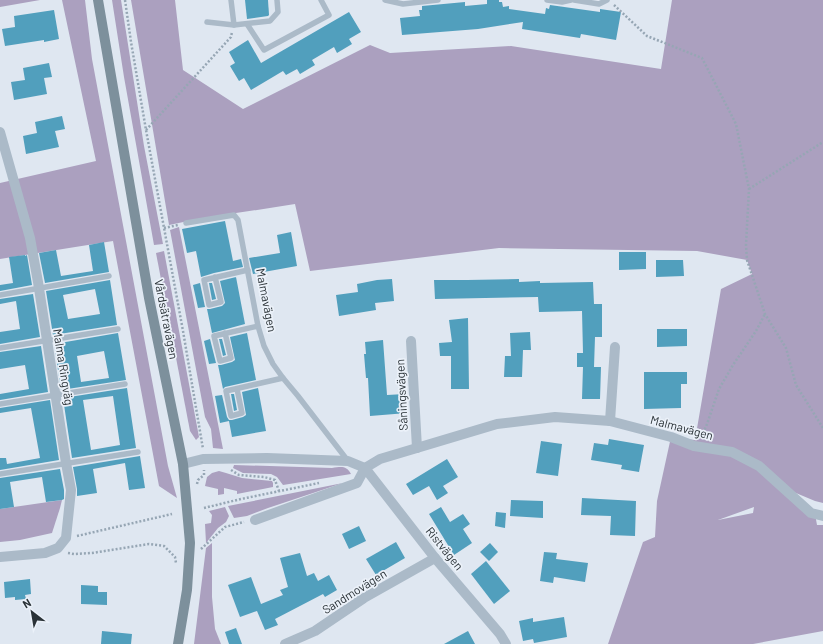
<svg xmlns="http://www.w3.org/2000/svg" width="823" height="644" font-family="Barlow,sans-serif">
	<rect width="100%" height="100%" fill="#dfe7f1"/>
	<g fill="#aba0bf" fill-rule="evenodd">
		<path d="M0 0H40L0 7Z"/>
		<path d="M62 0H85L92 59 168 466 177 498 159 486 113 241 0 259V183L96 161Z"/>
		<path d="M112 0H121L144 146 163 244 154 245 124 77Z"/>
		<path d="M131 0H175L183 70 243 109 370 45 390 53 511 46 661 69 672 0H823V503L815 501 784 488 815 514 817 525H823V631L753 644H608L643 542 655 537 657 501 671 437 695 440 721 289 752 274 747 260 697 251 499 248 310 271 295 204C253 211 211 216 169 225ZM754 507 753 513 718 520Z"/>
		<path d="M179 227 223 449 213 448 211 429 205 417 199 385 170 230Z"/>
		<path d="M164 251 199 437 196 440 190 431 156 253Z"/>
		<path d="M234 465 332 468C341 467 346 465 351 474L283 485 277 477 271 474 243 473 233 468Z"/>
		<path d="M219 471 226 473 242 478 272 481 273 483V487L237 494V491L224 488V494L218 495V489L205 486 207 477 212 473Z"/>
		<path d="M343 483 268 508 247 516 234 518 228 506Z"/>
		<path d="M62 500 60 508 52 533 20 540 0 542V509Z"/>
		<path d="M225 507 229 516 226 522 218 528 206 543 205 524 211 523 212 515 209 511Z"/>
		<path d="M212 543V597L215 629 221 644H194L206 548Z"/>
	</g>
	<g fill="#519fbd" fill-rule="evenodd">
		<path d="M245 0H268L269 15 268 16 247 19Z"/>
		<path d="M487 0H499V2H502L503 7 509 6V9L545 14 546 8 549 9 550 5 600 12V9L621 12 616 40 581 34 580 38 522 29 523 22 478 29 402 35 400 18 420 16 419 10H422V6L465 2V6L487 4Z"/>
		<path d="M54 10 59 39 44 42V40L5 46 2 29 15 27 14 16Z"/>
		<path d="M349 12 361 32 349 39 352 44 337 53 334 47 312 60 315 65 300 74 297 69 286 75 283 71 251 90 244 78 239 81 230 66 235 63 229 52 248 40 261 63Z"/>
		<path d="M49 63 52 77 44 78 47 94 14 100 11 82 25 80 23 68Z"/>
		<path d="M62 116 65 129 55 131 59 147 26 154 23 136 37 133 35 122Z"/>
		<path d="M225 221 233 261 241 259 243 267 214 273 201 277 196 251 187 253 182 229Z"/>
		<path d="M291 232 297 266 253 274 249 258 280 253 277 235Z"/>
		<path d="M104 242 109 272 45 283 39 253 56 250 61 276 93 271 89 245Z"/>
		<path d="M619 252H646V269L619 270Z"/>
		<path d="M25 255V256L27 255 32 285 0 291V285L13 283 9 257Z"/>
		<path d="M656 260H683L684 276 656 277Z"/>
		<path d="M244 275 236 277 245 324 212 333 207 309H210L222 306 225 303 220 281Z"/>
		<path d="M392 279 394 301 375 303 376 310 339 316 336 295 358 292 357 284 377 280Z"/>
		<path d="M519 279V282L540 281V283L593 282 594 304H602V337H595L594 367H601L600 399H582L583 367H577V353H583L582 311 539 312 538 297 435 299 434 280H467Z"/>
		<path d="M110 280 117 325 53 335 46 291ZM95 289 100 314 68 319 63 295Z"/>
		<path d="M200 283 205 307 198 308 193 285Z"/>
		<path d="M209 283H212L216 299 212 300Z"/>
		<path d="M33 294 40 337 0 344V332L20 329 16 301 0 304V299Z"/>
		<path d="M468 318 469 389H451V356H440L439 343 452 342 449 320Z"/>
		<path d="M657 329H687V346L657 347Z"/>
		<path d="M530 332 531 350H523L522 377H504L505 356H511L510 333Z"/>
		<path d="M118 333 126 380 61 390 54 344ZM104 351 109 378 81 382 77 356Z"/>
		<path d="M247 333 256 380 225 387 223 389 218 365H221L232 362 235 360 230 337Z"/>
		<path d="M210 339 216 363 209 364 204 341Z"/>
		<path d="M219 339H222L226 355 223 356Z"/>
		<path d="M383 340 387 395 405 394 407 413 370 416 368 378H366L364 354H366L365 342Z"/>
		<path d="M41 346 48 392 0 400V394L29 389 25 365 0 369V352Z"/>
		<path d="M644 372H687V384H681V408L644 409Z"/>
		<path d="M127 388 136 448 72 458 63 398ZM113 396 120 445 91 450 83 400Z"/>
		<path d="M258 388 266 431 232 437 229 421 220 423 215 396 222 395 227 417 229 420H232L243 417 246 415 242 392Z"/>
		<path d="M231 394H234L237 410 234 411Z"/>
		<path d="M50 400 59 460 0 470V458H6L7 464 40 458 31 408 0 413V408Z"/>
		<path d="M609 439 644 445 639 472 621 469 622 465 591 460 594 443 608 445Z"/>
		<path d="M541 441 562 444 558 476 536 473Z"/>
		<path d="M140 456 145 488 129 490 125 463 93 469 97 493 77 496V489L73 467Z"/>
		<path d="M447 459 458 477 443 486 448 493 437 500 429 486 413 495 406 484Z"/>
		<path d="M60 469 64 490V499L62 500 46 502 42 477 10 482 14 507 0 509V478Z"/>
		<path d="M582 498 636 501 635 536 610 535 611 516 581 515Z"/>
		<path d="M511 500 543 501V518L510 516Z"/>
		<path d="M441 507 450 522 463 514 470 524 463 529 472 543 454 555 429 514Z"/>
		<path d="M496 512 506 513 505 528 495 526Z"/>
		<path d="M359 526 366 541 349 549 342 534Z"/>
		<path d="M396 542 405 558 376 575 366 559Z"/>
		<path d="M490 543 498 552 489 561 480 552Z"/>
		<path d="M544 552 557 553 556 559 588 563 585 582 554 577 553 583 540 581Z"/>
		<path d="M300 553 307 576 314 573 318 581 329 575 337 590 325 597 323 594 275 619 278 625 265 630 257 611 240 617 228 585 251 577 261 604 283 595 280 590 288 587 280 558Z"/>
		<path d="M486 561 510 591 494 604 471 574Z"/>
		<path d="M30 579 31 594 25 595 26 599 15 600V597L5 598 4 582Z"/>
		<path d="M81 585 98 586V592H107V605L81 604Z"/>
		<path d="M564 617 567 637 534 643 533 639 523 641 519 621 533 618V622Z"/>
		<path d="M236 628 242 644H229L225 632Z"/>
		<path d="M102 631 132 634 131 644H101Z"/>
		<path d="M468 631 475 644H444Z"/>
	</g>
	<g fill="none" stroke-linecap="round" stroke-linejoin="round">
		<g stroke="#96a6b4" stroke-width="2.5" stroke-dasharray="2 2" stroke-linecap="butt">
			<path d="M125 0 131 42 146 130 183 331 203 449"/>
			<path d="M614 5 647 36 702 58 736 124 749 189 746 245 747 260 765 314 786 348 796 385 823 428"/>
			<path d="M146 130 231 37 232 32"/>
			<path d="M749 189 823 142"/>
			<path d="M164 228 178 225"/>
			<path d="M700 436 706 427 719 389 733 365 756 331 765 314"/>
			<path d="M231 470 239 475 264 477 275 480 279 491"/>
			<path d="M197 484 198 480 204 475V470"/>
			<path d="M204 508 241 499 319 483"/>
			<path d="M77 536 172 514"/>
			<path d="M201 549 225 527 244 522"/>
			<path d="M68 553 74 554 92 553 149 544 164 546 175 557 176 563"/>
		</g>
		<g stroke="#abbac8" stroke-width="5.5">
			<path d="M231 0 234 25 270 21 278 12 277 0"/>
			<path d="M385 0 403 4 438 0"/>
			<path d="M547 0 562 2 571 0"/>
			<path d="M574 0 599 4 607 0"/>
			<path d="M207 22 234 25"/>
			<path d="M247 24 264 50 329 15 321 0"/>
			<path d="M186 223 234 215 238 220 258 326 264 346 273 364 283 378 298 396 348 461"/>
			<path d="M215 277 221 302 209 305 204 280 248 270"/>
			<path d="M0 295 109 276"/>
			<path d="M225 333 231 358 220 361 214 336 258 326"/>
			<path d="M0 348 118 329"/>
			<path d="M237 389 242 413 231 416 226 391 283 378"/>
			<path d="M0 404 125 384"/>
			<path d="M0 474 138 452"/>
		</g>
		<g stroke="#abbac8" stroke-width="10">
			<path d="M0 132 30 238 38 282 66 463 71 490 66 538 58 548 45 553 0 557"/>
			<path d="M411 341 417 448"/>
			<path d="M610 421 615 347"/>
			<path d="M183 464 203 459 267 458 348 461 365 468 380 459 497 424 555 417 610 421 671 437 694 446 732 452 759 466 811 513 823 516"/>
			<path d="M255 520 357 483 365 468 435 558 500 634 506 644"/>
			<path d="M285 644 315 631 364 598 435 558"/>
		</g>
		<path stroke="#7d909c" stroke-width="10" d="M98 0 149 298 183 464 190 543 187 590 178 644"/>
	</g>
	<g text-anchor="middle" dominant-baseline="central" stroke-width="3.5" stroke-linejoin="round" paint-order="stroke">
		<g font-size="12" fill="#2a3237" stroke="#ebf1f9">
			<text transform="translate(267 300) rotate(79)">Malmavägen</text>
			<text transform="translate(167 319) rotate(79)">Vårdsätravägen</text>
			<text transform="translate(64 367) rotate(81)">Malma Ringväg</text>
			<text transform="translate(401 395) rotate(-93)">Såningsvägen</text>
			<text transform="translate(682 427) rotate(15)">Malmavägen</text>
			<text transform="translate(445 548) rotate(51)">Ristvägen</text>
			<text transform="translate(354 591) rotate(-32)">Sandmovägen</text>
		</g>
	</g>
	<g transform="translate(32 612) rotate(329)" stroke="#ebf1f9" stroke-width="3" paint-order="stroke">
	<path d="M0-3L7 15L0 10L-7 15Z" fill="#2a3237"/>
	<text y="-6" font-size="11" font-weight="bold" text-anchor="middle" fill="#2a3237">N</text>
	</g>
</svg>
